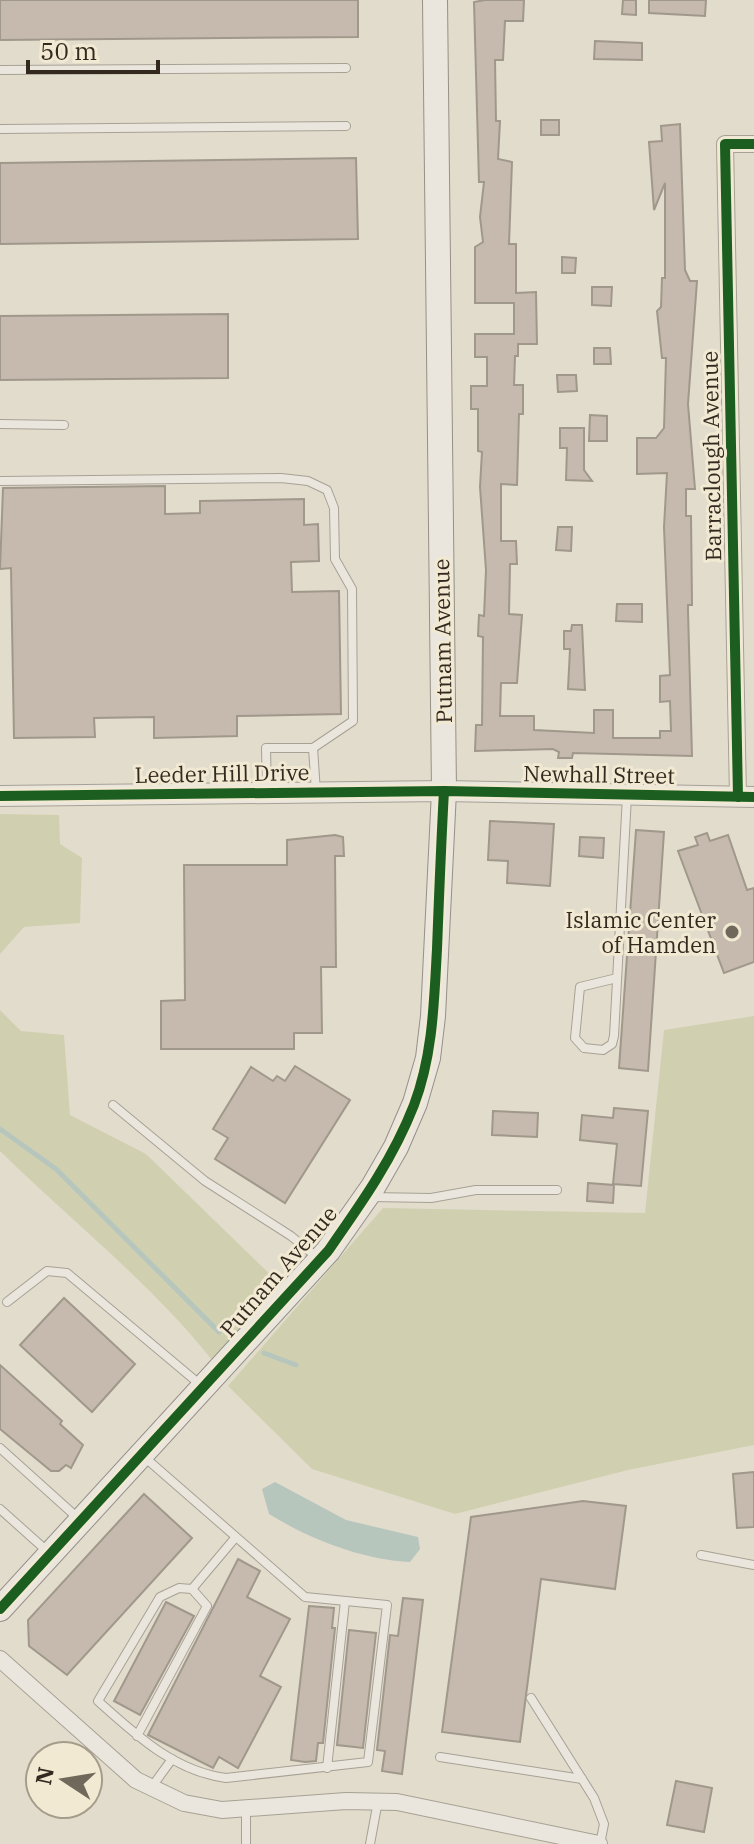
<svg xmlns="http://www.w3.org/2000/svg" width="754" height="1844" font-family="'IBM Plex Serif',serif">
	<rect width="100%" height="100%" fill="#e2dccc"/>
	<g fill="#d0d0b0">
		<path d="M0 814 59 815 60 844 82 858 80 923 24 927 0 954Z"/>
		<path d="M0 1010 21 1031 64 1035 70 1115 146 1154 280 1284 212 1360C150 1282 71 1221 0 1151Z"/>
		<path d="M754 1016V1445L628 1470 455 1514 312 1469 228 1386 383 1208 645 1213 664 1030Z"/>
	</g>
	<path fill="#b7c6bd" d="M275 1482 346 1520 418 1537 420 1549 410 1562C363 1560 309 1539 269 1514L262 1489Z"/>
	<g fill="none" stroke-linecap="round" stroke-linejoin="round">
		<g stroke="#b7c6bd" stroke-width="5">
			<path d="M0 1129 56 1169 219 1332"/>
			<path d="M264 1353 296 1365"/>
		</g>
	</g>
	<g fill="#c5baad" stroke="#a1988c" stroke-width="2">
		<path d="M0 0H358V37L0 40Z"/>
		<path d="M485 0H524L523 21H505L503 60H495L496 121H500L498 159 512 162 509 244H516V293L536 292 537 344H518V356H515L514 385H523V414H519L517 485 501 484V541H516L517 564H510L509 614 522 615 517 683H501L500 716H534V730L594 733V710H613V738H660V731H671L670 701 660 702V676L670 675 664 527 667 473 637 474V438H656L664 428 666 358H662L657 311 661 307 662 278H665V183L654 210 649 142 662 141 661 126 680 124 685 270 690 281H697L688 404 695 489H686V516H691L692 605H688V611L692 756 573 753 572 758H558L559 752 553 749 475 751 476 725H482L483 637 478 636 479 615 484 616 486 570 480 487 482 452 478 451V409H471V386H487V357H475V334H514V303H475V247L483 242 480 217 484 182H479L474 2Z"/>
		<path d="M623 0H636V15L622 14Z"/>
		<path d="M649 0H706L705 16 649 13Z"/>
		<path d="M595 41 642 43V60L594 59Z"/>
		<rect x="541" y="120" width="18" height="15"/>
		<path d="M356 158 358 239 0 244V163Z"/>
		<path d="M562 257 576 258 575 273H562Z"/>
		<path d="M592 287H612L611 306 592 305Z"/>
		<path d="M228 314V378L0 380V316Z"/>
		<path d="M594 348H610L611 364H594Z"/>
		<path d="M557 375H576L577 391 558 392Z"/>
		<path d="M590 415 607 416V441H589Z"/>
		<path d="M560 428H584V470L592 481 566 480 567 448H560Z"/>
		<path d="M165 486V514L200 513V501L304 499V525L318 524 319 561 291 562 292 592 339 591 341 714 237 716V736L154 738V717L94 718 95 737 14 738 11 568 0 569 3 488Z"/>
		<path d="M558 527H572L571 551 556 550Z"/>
		<path d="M617 604H642V622L616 621Z"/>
		<path d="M572 625H582L585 690 568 689 570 649H564V631H571Z"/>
		<path d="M490 821 554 824 550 886 507 883 508 861 488 860Z"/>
		<path d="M636 830 664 832 648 1071 619 1068Z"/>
		<path d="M707 833 710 841 728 835 747 890 754 888V962L724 973 678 851 698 845 695 837Z"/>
		<path d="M335 835 343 837 344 856H335L336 967H321L322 1033H294V1049H161V1001L185 1000 184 865H287V840Z"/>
		<path d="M580 837 604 838 603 858 579 856Z"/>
		<path d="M295 1066 350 1100 285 1203 215 1159 228 1138 213 1129 251 1067 273 1081 277 1076 285 1081Z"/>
		<path d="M614 1108 648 1111 641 1186 613 1184 617 1144 580 1140 582 1115 613 1118Z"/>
		<path d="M493 1111 538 1113 537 1137 492 1135Z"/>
		<path d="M588 1183 614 1185 613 1203 587 1201Z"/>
		<path d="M64 1298 135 1364 92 1412 20 1345Z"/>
		<path d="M0 1365 62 1421 60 1424 83 1445 71 1468 66 1465 59 1471H51L0 1429Z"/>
		<path d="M754 1472V1527L737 1528 733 1474Z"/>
		<path d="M144 1494 192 1538 67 1675 29 1646 28 1620Z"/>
		<path d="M583 1501 626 1506 615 1589 541 1579 520 1742 442 1732 471 1517Z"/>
		<path d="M238 1559 260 1571 247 1597 290 1619 260 1676 281 1687 238 1768 219 1757 213 1768 148 1735Z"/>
		<path d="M403 1598 423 1600 402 1774 382 1771 385 1751 377 1750 390 1635 398 1636Z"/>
		<path d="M166 1602 194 1616 140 1715 114 1701Z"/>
		<path d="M309 1606 334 1608 332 1628H335L323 1743H318L316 1761 305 1762 291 1760Z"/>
		<path d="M349 1630 376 1633 363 1748 337 1745Z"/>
		<path d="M676 1781 712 1788 704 1832 667 1825Z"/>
	</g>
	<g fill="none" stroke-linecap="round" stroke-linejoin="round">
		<defs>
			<g id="service">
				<path d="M0 70 346 68"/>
				<path d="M0 129 346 126"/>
				<path d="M0 424 64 425"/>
				<path d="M0 481 281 478 308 481 327 490 334 508 335 559 352 589 353 721 313 748H266L267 792"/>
				<path d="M313 748 316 792"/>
				<path d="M617 978 580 987 575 1038 584 1048 603 1050 612 1044 614 1036 627 796"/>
				<path d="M113 1105 205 1181 291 1236 319 1259"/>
				<path d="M371 1197 431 1198 476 1190H557"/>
				<path d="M7 1302 47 1271 67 1273 203 1387"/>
				<path d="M0 1448 80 1520"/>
				<path d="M0 1509 47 1551"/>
				<path d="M701 1555 754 1565"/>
				<path d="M192 1589 235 1538"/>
				<path d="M531 1698 594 1798 604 1824 600 1844"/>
				<path d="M137 1736 207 1606 192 1589 179 1588 160 1597 98 1701C136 1735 174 1771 226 1778L368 1762 387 1605 305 1597 142 1455"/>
				<path d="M440 1757 582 1779"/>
				<path d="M327 1768 345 1601"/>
				<path d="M151 1788 172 1759"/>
				<path d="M246 1810V1844"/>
				<path d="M370 1844 378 1801"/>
			</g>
			<g id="minor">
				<path d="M738 797 725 144H754"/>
				<path d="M0 1659 136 1780 184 1803 222 1810 346 1801 397 1802 599 1844"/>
			</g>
			<path id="tertiary" d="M0 796 444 791 754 797"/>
			<path id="secondary" d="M0 1609 328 1251 373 1187 396 1147 415 1103 428 1058 433 1016 444 791 435 0"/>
		</defs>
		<use href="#service" stroke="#a7a195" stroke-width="10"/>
		<use href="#minor" stroke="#a7a195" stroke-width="18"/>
		<use href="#tertiary" stroke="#a7a195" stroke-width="22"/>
		<use href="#secondary" stroke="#969085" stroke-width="26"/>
		<use href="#service" stroke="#eae6dd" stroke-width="8"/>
		<use href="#minor" stroke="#eae6dd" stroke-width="16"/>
		<use href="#tertiary" stroke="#eae6dd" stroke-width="20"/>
		<use href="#secondary" stroke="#eae6dd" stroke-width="24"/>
		<defs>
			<g id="cycleway">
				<path d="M0 796 444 791 754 797"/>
				<path d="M738 797 725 144H754"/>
				<path d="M0 1609 328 1251C361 1204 393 1159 414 1105 433 1055 434 1002 437 949 439 897 441 844 444 791"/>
			</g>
		</defs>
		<use href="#cycleway" stroke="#f2e9d3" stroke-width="15"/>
		<use href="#cycleway" stroke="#1b5e20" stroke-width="10"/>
	</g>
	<circle fill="#71685c" stroke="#f2e9d3" stroke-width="3" cx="732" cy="932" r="8"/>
	<g text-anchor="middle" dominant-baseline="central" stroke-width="6" stroke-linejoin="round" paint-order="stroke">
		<g font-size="22" fill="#34291f" stroke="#f2e9d3">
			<text transform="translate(711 456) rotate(-91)">Barraclough Avenue</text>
			<text transform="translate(442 641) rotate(-91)">Putnam Avenue</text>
			<text transform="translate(222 773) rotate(-1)">Leeder Hill Drive</text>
			<text transform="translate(599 774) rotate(1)">Newhall Street</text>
			<text transform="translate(278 1271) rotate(-49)">Putnam Avenue</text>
		</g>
		<g font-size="22" fill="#34291f" stroke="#f2e9d3" text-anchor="end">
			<text x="716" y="919">Islamic Center<tspan x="716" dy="25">of Hamden</tspan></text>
		</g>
	</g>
	<g transform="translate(64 1780) rotate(282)"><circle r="38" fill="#f2e9d3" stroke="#a69c8b" stroke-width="2"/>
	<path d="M0-6L14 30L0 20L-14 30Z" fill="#71685c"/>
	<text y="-12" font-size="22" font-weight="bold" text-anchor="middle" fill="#34291f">N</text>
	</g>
	<path d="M28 60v12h130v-12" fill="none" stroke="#34291f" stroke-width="4"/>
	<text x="40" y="60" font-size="24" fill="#34291f" stroke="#f2e9d3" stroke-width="6" paint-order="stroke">50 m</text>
</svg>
